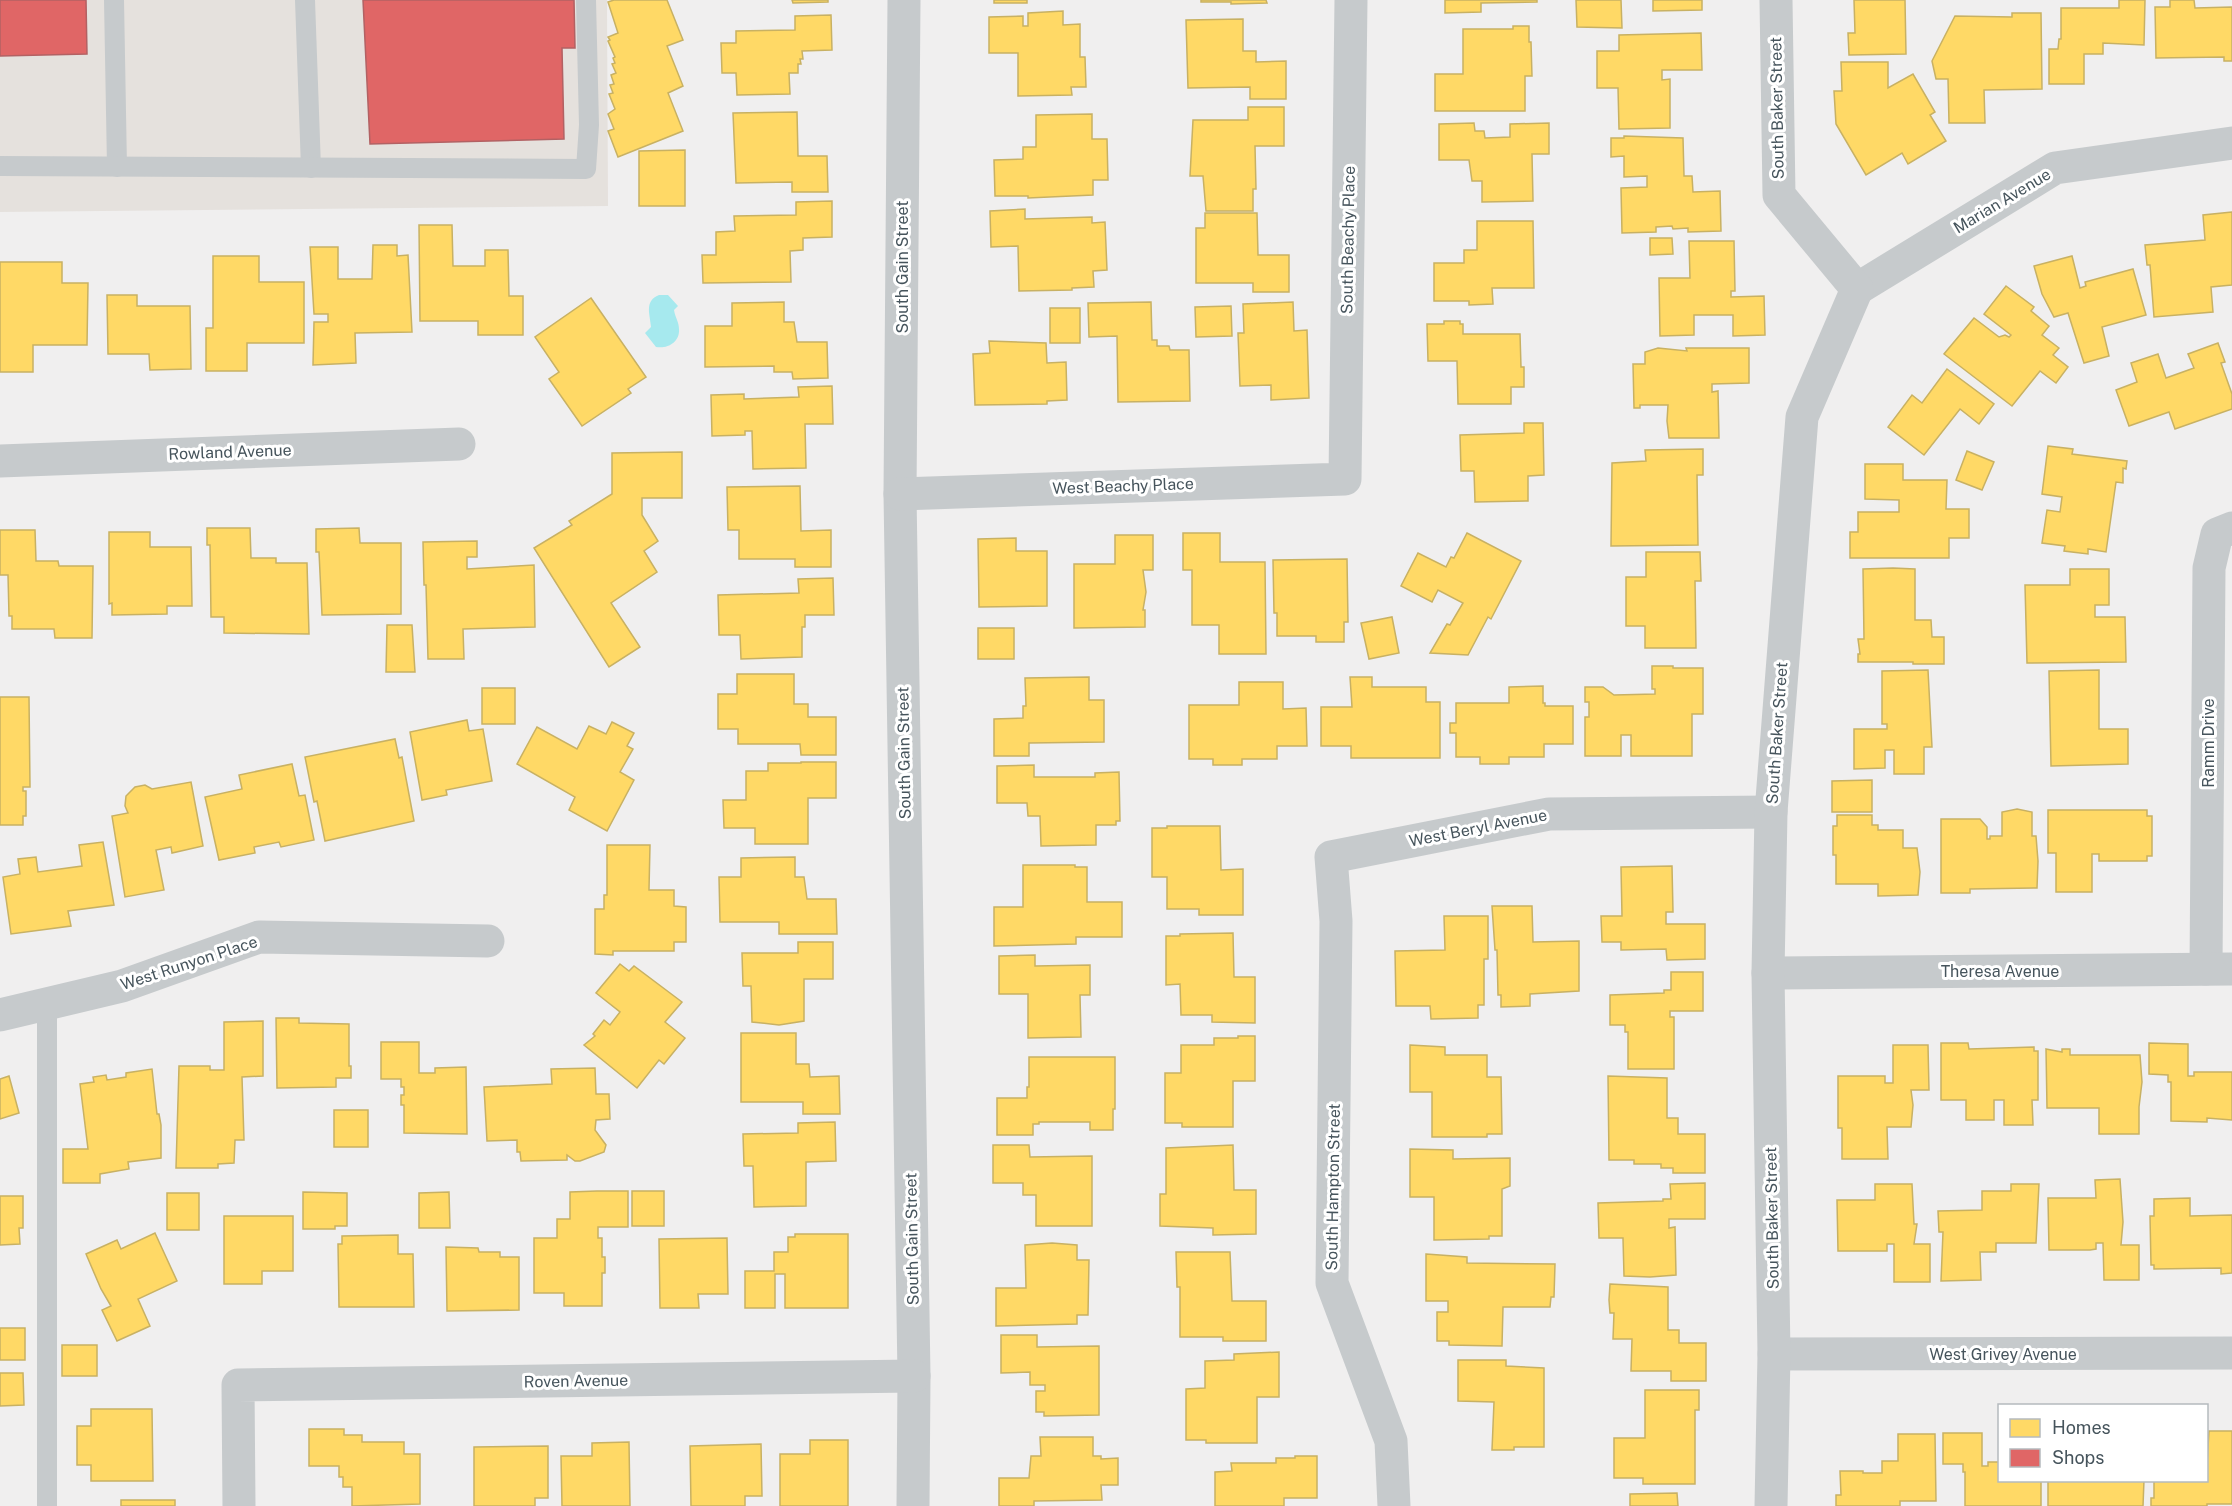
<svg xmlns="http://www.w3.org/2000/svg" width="2232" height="1506" font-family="'Public Sans',sans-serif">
	<rect width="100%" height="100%" fill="#f0efef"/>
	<path fill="#e5e1dd" d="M0 0H607L608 206 0 212Z"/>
	<path fill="#a6e9ee" d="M659 295H668L678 306 674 310C675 317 679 322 679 329 680 342 668 349 656 347L645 333 651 327C650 314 644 301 659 295Z"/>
	<g fill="#ffd966" stroke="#c8b163" stroke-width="1.5">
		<path d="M614 0H667L683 40 667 46 683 86 668 93 683 131 618 157 608 131 614 129 608 114 615 109 609 94 613 93 610 85 614 84 611 75 616 73 612 64 615 63 613 58 615 57 608 41 610 40 608 37 618 33 608 2Z"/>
		<path d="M792 0H828V2L793 3Z"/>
		<rect x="994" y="0" width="33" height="3"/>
		<path d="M1201 0H1266L1267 3 1231 4V2H1201Z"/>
		<path d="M1445 0H1537V2L1481 3V12L1445 13Z"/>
		<path d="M1576 0H1621L1622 28 1577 27Z"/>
		<path d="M1653 0H1702V10L1653 11Z"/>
		<path d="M1854 0H1905L1906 54 1849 55 1848 33H1855Z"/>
		<path d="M2119 0H2145L2144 45 2103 43V54H2084V84H2049V49H2058L2059 39H2061V8H2119Z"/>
		<path d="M2170 0H2194L2195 8 2232 7V61H2224V57L2156 58 2155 7H2170Z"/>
		<path d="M1063 11V25L1080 24V57H1085L1086 87H1071L1072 95 1018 96V53H989V17L1023 16V26H1028V13Z"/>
		<path d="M2012 13H2041L2042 89 1984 90 1985 123H1949L1948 79H1936L1932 61 1955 16 2012 17Z"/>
		<path d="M831 15 832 50 802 51 803 59H800L801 64H798V73H789L790 94 737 95 736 73H722L721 43H736V31L795 30V16Z"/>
		<path d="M1243 19V51H1256V62L1286 61V99H1250V87L1188 88 1186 20Z"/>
		<path d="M1513 26H1529V42H1531L1532 76H1525V111H1435V74H1463V29H1513Z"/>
		<path d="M1701 33 1702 70H1662V80L1670 79V128L1619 129 1618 88H1597V51H1619V35Z"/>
		<path d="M1841 62H1888V88L1913 74 1935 112 1930 115 1946 141 1908 164 1902 153 1866 175 1836 124 1834 91H1842Z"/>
		<path d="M1248 107H1284V146H1255L1256 189H1253V211H1206L1203 176H1190L1193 120H1248Z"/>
		<path d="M797 112 798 156H827L828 192H792V182L736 183 733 113Z"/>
		<path d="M1092 114V139H1107L1108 180H1093V195L1028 198V196H995L994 160 1023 159V147H1036V115Z"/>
		<path d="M1474 123 1475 131H1484L1485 138 1510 137V124L1549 123V154H1532L1533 201 1482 202V181H1472L1469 160H1439V124Z"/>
		<path d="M1624 136 1683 138 1684 176H1692L1693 192 1720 191 1721 231 1688 232V228L1673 229 1672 226 1656 227V232L1622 233 1621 188 1647 187V176L1624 177V156L1611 157V138H1624Z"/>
		<path d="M685 150V206H639V151Z"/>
		<path d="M832 201V237L803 238V250L790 251 791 282 703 283 702 255H716V232L735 231 734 216 796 215V202Z"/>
		<path d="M1025 209V219L1092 217V223L1105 222 1107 270 1093 271 1094 287 1072 288V290L1019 291 1018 246 991 247 990 211Z"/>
		<path d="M2232 212V285L2211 287 2213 312 2154 317 2150 265H2147L2145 245 2205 240 2203 215Z"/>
		<path d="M1205 213H1257L1258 255H1289V292H1253V283H1196V228H1205Z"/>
		<path d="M1477 221H1533L1534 288H1492L1493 304 1469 305V301H1434V263H1464V250H1477Z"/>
		<path d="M419 225H452L453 266H485V250H508L509 296H523V335H478V321H420Z"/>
		<path d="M1650 238H1672L1673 254 1650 255Z"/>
		<path d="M1689 241H1734L1735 291H1731V297L1764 296 1765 335 1733 336V315H1694V335L1660 336 1659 278H1690Z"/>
		<path d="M373 245H397V256L408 255 412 332 355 333 356 363 313 365 314 322H328V314H314L310 247H338V279H372Z"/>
		<path d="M213 256H259V282H304V343H247V371H206V328H213Z"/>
		<path d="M2072 256 2080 288 2086 286 2085 282 2133 269 2146 315 2102 327 2109 356 2084 363 2068 313 2054 317 2042 294 2034 266Z"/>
		<path d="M0 262H62V283H88L87 345H33V372H0Z"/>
		<path d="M2006 286 2034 307 2031 311 2049 326 2042 335 2059 348 2053 355 2068 367 2056 383 2040 371 2012 406 1944 354 1974 318 1999 337 2005 335 2009 337 2011 335 1984 314Z"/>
		<path d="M107 295H137V306H190L191 369 150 370 149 354H108Z"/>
		<path d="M591 298 646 377 628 389 631 393 582 426 549 379 559 372 535 337Z"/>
		<path d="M784 302V322H794L797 342H827L828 378 793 379 792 372H774V366L705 367V326H732V303Z"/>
		<path d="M1151 302 1152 340H1157V346H1169L1170 350H1189L1190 401 1118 402 1117 336 1089 337 1088 303Z"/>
		<path d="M1293 302 1294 331 1307 330 1309 398 1271 400V385L1240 386 1238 333H1244L1243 304Z"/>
		<path d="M1231 306 1232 336 1196 337 1195 307Z"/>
		<rect x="1050" y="308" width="30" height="35"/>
		<path d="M1444 321H1460V324H1463V334H1520L1521 367H1524V387H1511V404H1458L1457 361H1428L1427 324H1444Z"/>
		<path d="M989 341 1046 343 1047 363 1066 362 1067 400 1047 401V404L975 405 973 354 990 353Z"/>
		<path d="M2218 343 2225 362 2221 363 2232 394V409L2175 429 2169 412 2129 426 2116 390 2137 382 2131 363 2158 354 2166 378 2194 368 2188 354Z"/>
		<path d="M1658 348 1687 351 1686 348H1749V383L1712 384V392L1718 391 1719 438H1669L1667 421 1668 405H1640V408H1634L1633 364H1645V352Z"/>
		<path d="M1947 369 1994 404 1979 424 1960 409 1924 455 1888 427 1912 395 1922 403Z"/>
		<path d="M832 386 833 424H805L806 468 753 469 752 431H745V435L712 436 711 395 744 394V399L799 397 798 387Z"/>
		<path d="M1524 423H1543L1544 475 1528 476V501L1475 502 1474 471H1461L1460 435 1524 433Z"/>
		<path d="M2048 446 2073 449 2072 454 2127 461 2126 469 2123 468V483L2116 482 2106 552 2088 549V554L2064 551 2065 546 2042 543 2047 510 2060 512 2062 497 2042 494Z"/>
		<path d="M1703 449V475H1697L1698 545 1611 546 1612 463 1646 461 1645 450Z"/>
		<path d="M1967 451 1994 462 1982 490 1956 480Z"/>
		<path d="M682 452V498H642V515L658 541 644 551 657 572 611 603 640 647 609 667 534 548 572 525 569 521 612 494V453Z"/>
		<path d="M1865 464H1903V480H1947L1946 509H1969V538H1949V558H1850V532H1858V512H1899V500L1865 499Z"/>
		<path d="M800 486 801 531 831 530V567H795V559H739V530H728L727 487Z"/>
		<path d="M207 528H250L251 558H276V563H307L309 634 224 633V617H211L210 545H207Z"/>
		<path d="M359 528 360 543H401V614L322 615 319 552H316V529Z"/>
		<path d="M0 530H35L36 561H58L59 566H93L92 638H55L54 629H12V616H9L8 575H0Z"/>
		<path d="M109 532H150V547H191L192 606H167V614L112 615V603L109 604Z"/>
		<path d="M1183 533H1220V562H1265L1266 654H1219V625H1192V570H1183Z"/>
		<path d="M1467 533 1521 561 1491 619 1488 617 1468 655 1430 653 1447 624 1450 625 1463 603 1438 590 1432 602 1401 586 1418 553 1446 567 1451 557 1454 558Z"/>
		<path d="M1115 535H1153V570H1143L1146 592 1143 610H1145V627L1074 628V564H1115Z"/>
		<path d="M1016 538V551H1047V606L979 607 978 539Z"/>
		<path d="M477 541V557H467V569L534 565 535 627 463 629 464 659H428L426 585H424L423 542Z"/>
		<path d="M1646 552H1700L1701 581H1695L1696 648H1645V626H1626V577H1646Z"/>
		<path d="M1347 559 1348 622H1344V642H1316V636H1277V613H1274L1273 560Z"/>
		<path d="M1893 568 1915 569V620H1931L1932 637H1944V664H1913V662H1858V654H1860L1858 639H1864L1863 569Z"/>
		<path d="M2070 569H2109V605H2095V617H2125L2126 662 2027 663 2025 585H2070Z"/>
		<path d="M833 578 834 615H805V627H802V657L741 659 740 635H719L718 595 799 593 798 579Z"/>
		<path d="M1392 617 1399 653 1369 659 1361 623Z"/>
		<path d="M387 625H412L415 672H386Z"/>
		<rect x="978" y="628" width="36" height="31"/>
		<path d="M1652 666H1673V668H1703V714H1692V756H1631V735H1621V756H1585V717H1589V702H1585V687H1603L1614 695 1655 694V689H1652Z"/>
		<path d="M1928 670 1932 747H1924V774H1894V750H1885V768L1854 769V729H1887V724H1882V671Z"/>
		<path d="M2099 670V729H2128V764L2051 766 2049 671Z"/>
		<path d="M737 674H794V704H808V717H836V755H801L800 744H738V729H718V694H737Z"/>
		<path d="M1089 677V700H1104V742L1029 743V756H994V719L1023 718V706H1026L1025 678Z"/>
		<path d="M1350 677H1372V687H1426V702H1440V758H1351V746H1321V707H1352Z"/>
		<path d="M1239 682H1283V709L1306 708 1307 746H1277V759H1242V765H1213V759H1189V705H1239Z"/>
		<path d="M1543 686V703H1545V706H1573V744H1544V757H1509V764H1480V757H1456V733H1450V723H1456V703H1509V687Z"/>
		<rect x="482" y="688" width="33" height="36"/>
		<path d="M0 697H29L30 787H23V791H26V816H23V825H0Z"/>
		<path d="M467 720 469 731 483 729 492 781 446 790 447 795 422 800 410 732Z"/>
		<path d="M612 722 634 733 627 746 633 749 620 772 634 780 607 831 569 810 575 797 517 764 537 727 577 749 589 726 606 734Z"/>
		<path d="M395 739 399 758 402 757 414 821 325 841 317 801 314 802 305 757Z"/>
		<path d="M801 762H836V798H808V844H755V828H724L723 800H746V771H768V763H801Z"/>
		<path d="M292 764 299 796 305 795 314 840 281 847 279 842 254 847 255 853 219 860 205 797 242 789 239 775Z"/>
		<path d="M1034 765V777H1095V773L1119 772 1120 821H1116V825H1096V845L1041 846 1040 816H1028L1027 803H997V766Z"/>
		<path d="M1872 780V812H1832V781Z"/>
		<path d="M191 782 203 846 172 853 171 847 156 850 164 890 125 897 112 816 128 813 125 806 126 796 135 787 145 785 152 789Z"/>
		<path d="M2017 809 2032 812V836H2036L2038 861 2037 888 1970 889V893H1941V819H1980L1987 827V839H1990V836H2002V812Z"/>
		<path d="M2048 810H2147V816H2152V856H2147V861H2099V854H2092V892H2056V853H2048Z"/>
		<path d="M1837 815H1872V825H1878V830H1903V848H1917L1920 872 1918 895 1878 896V884H1836V855H1833V826H1837Z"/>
		<path d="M1167 826H1220L1221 870 1243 869V915H1199V909H1167V877H1152V828H1167Z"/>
		<path d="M103 842 114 905 68 911 71 926 11 934 3 877 20 874 18 859 36 857 38 872 82 866 79 845Z"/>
		<path d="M607 845H650L649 890H674V906L686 907V942H674V951H613V955L595 954V909H604V895H607Z"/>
		<path d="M795 857V877H804L807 899H836L837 934H779V922H720L719 877H741V858Z"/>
		<path d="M1023 865H1075V867H1087V902H1122V937H1076V944L994 946V907H1023Z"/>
		<path d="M1672 866 1673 912H1666V924H1705V959L1667 960 1666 949 1621 950V942H1602L1601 916H1622L1621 867Z"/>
		<path d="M1492 906H1532L1533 942 1579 941V991L1530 994V1006L1501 1007V995H1498L1497 950H1495Z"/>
		<path d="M1444 916H1488V959H1484V1005H1478V1018L1431 1019 1430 1006H1396L1395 951 1445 950Z"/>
		<path d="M1233 933 1234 977H1255V1023L1212 1022V1015H1181L1180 984 1166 985V936H1180V934Z"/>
		<path d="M798 942H833V979H804V1021L779 1025 752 1022 751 986H743L742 953H798Z"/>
		<path d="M1035 955V966L1090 965V995H1080L1081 1037 1028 1038V994H999V956Z"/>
		<path d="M620 964 629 971 634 966 682 1002 665 1022 685 1038 664 1064 659 1060 637 1088 584 1045 595 1036 593 1034 604 1020 610 1025 620 1012 596 993Z"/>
		<path d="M1671 972H1703V1011H1670V1017H1674V1069H1628V1032H1625V1025H1610V995L1664 993V990H1671Z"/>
		<path d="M276 1018H299V1023L349 1024V1066H351V1078H336V1087L277 1088Z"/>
		<path d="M263 1021V1076L242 1077 244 1140H235L234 1163 218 1164V1168H176L179 1066H210V1070H224V1022Z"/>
		<path d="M741 1033H796V1064H809L810 1077 839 1076 840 1114H803V1102H741Z"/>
		<path d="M1238 1036H1255V1081H1233V1127H1182V1123H1165V1073H1181V1045H1214V1038H1238Z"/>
		<path d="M381 1042H419V1073H435V1068L466 1067 467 1134 404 1133V1105H401V1095H404V1087H401V1079H381Z"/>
		<path d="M1941 1043H1968L1969 1049 2034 1047V1051H2038V1100H2032L2033 1125H2004V1100H1994V1120H1966V1100H1941Z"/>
		<path d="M2149 1043 2188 1044V1076H2194V1072H2232V1120L2207 1118V1122L2171 1121V1082H2168V1075L2149 1074Z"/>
		<path d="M1410 1045 1445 1047V1055H1487V1077H1501L1502 1134H1487V1137H1432V1092H1410Z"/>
		<path d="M1893 1045H1928L1929 1090H1911L1913 1105 1911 1127H1887L1888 1159H1842V1128H1838V1076H1885V1083H1893Z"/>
		<path d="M2046 1049 2062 1052V1049H2070V1055H2140L2142 1082 2139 1107V1134H2099V1108H2047Z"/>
		<path d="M1029 1057H1115V1109H1113V1130H1090V1122H1039V1124H1033V1135H997V1098H1027V1087H1029Z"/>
		<path d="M595 1068 596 1094H609L610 1119 596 1120 595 1130 606 1145 604 1152 580 1161H575L567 1155V1160L521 1161 520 1152H517V1140L487 1141 484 1087 552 1084 551 1069Z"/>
		<path d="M152 1069 157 1114H159L161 1125V1158L128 1162 129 1169 100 1174V1183H63V1149H88L80 1084 94 1082 93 1077 106 1075 107 1080 126 1077V1073Z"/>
		<path d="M9 1076 19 1113 0 1119V1079Z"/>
		<path d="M1608 1076 1667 1078V1118H1678V1134H1705V1173H1673V1168H1661V1164H1634V1160H1609Z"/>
		<rect x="334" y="1110" width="34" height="37"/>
		<path d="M835 1122 836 1161 806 1162V1206L754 1207 753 1166H744L743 1134 798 1133V1123Z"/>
		<path d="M993 1145H1029L1030 1157 1092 1156V1226H1036V1195H1023V1183H993Z"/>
		<path d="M1233 1145 1234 1190H1256V1234L1213 1235V1228L1160 1226V1194H1166V1148Z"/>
		<path d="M1410 1149 1453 1150V1159L1510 1158V1186L1502 1189V1236H1489V1239L1434 1240V1197H1410Z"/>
		<path d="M2120 1179 2123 1222 2121 1245H2139V1280H2104L2103 1243H2096V1249L2090 1250H2049L2048 1198H2096L2095 1180Z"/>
		<path d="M1705 1183V1219H1669V1228L1675 1227 1676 1275 1650 1277 1624 1276 1623 1238H1599L1598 1203 1663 1201V1199H1671L1670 1184Z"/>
		<path d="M1875 1184H1912L1914 1224H1917L1914 1244H1930V1282H1894V1244H1887V1251H1838L1837 1200H1875Z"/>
		<path d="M2011 1184H2039L2036 1243H1996V1252H1980L1981 1280 1941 1281 1943 1232H1939L1938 1211 1982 1210V1191H2011Z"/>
		<path d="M597 1191H628V1227H598V1238H602V1257H605V1273H602V1306H564V1293H534V1238H557V1219H570V1192Z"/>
		<rect x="632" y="1191" width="32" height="35"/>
		<path d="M303 1192 347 1193V1226H335V1229H303Z"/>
		<path d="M449 1192 450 1228H419V1193Z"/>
		<rect x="167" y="1193" width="32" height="37"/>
		<path d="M0 1196H23V1228H19L20 1244 0 1245Z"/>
		<path d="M2190 1198V1216L2232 1215V1273L2221 1274V1268L2154 1269V1265H2151L2150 1216H2154V1199Z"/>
		<path d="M224 1216H293V1271H262V1284H224Z"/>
		<path d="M155 1233 177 1281 138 1299 150 1326 117 1341 102 1310 111 1306 101 1289 86 1254 117 1240 121 1249Z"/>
		<path d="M795 1234H848V1308H785V1274H775V1308H745V1271H774V1252H788V1237H795Z"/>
		<path d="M398 1235V1254H413L414 1307H339L338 1244H342V1236Z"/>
		<path d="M727 1238 728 1294H698L699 1308H660L659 1239Z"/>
		<path d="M1052 1243 1077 1245V1260H1089L1088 1315H1077V1324L996 1326V1288H1026L1025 1245Z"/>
		<path d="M446 1247 478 1248 479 1252H500V1257H519V1310L447 1311Z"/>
		<path d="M1176 1252H1230L1232 1301H1266V1341H1223V1337H1180V1287H1177Z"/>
		<path d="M1426 1254 1467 1257V1263L1555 1264 1554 1297H1551L1550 1307H1503L1502 1346 1449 1345V1341H1437V1312H1448V1301H1426Z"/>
		<path d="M1610 1284 1668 1287V1330H1679V1343H1706V1381H1671V1371H1631L1632 1339H1613L1614 1313H1610L1609 1300Z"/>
		<rect x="0" y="1328" width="25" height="32"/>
		<path d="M1001 1335H1037V1347L1099 1346V1415L1044 1416V1412H1036V1391H1045V1385H1030V1372L1001 1373Z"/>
		<rect x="62" y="1345" width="35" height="31"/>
		<path d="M1279 1352V1397H1257V1443H1206V1440H1186V1389L1205 1388V1361L1234 1360V1354Z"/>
		<path d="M1458 1360H1506V1366L1544 1368V1447H1514V1450H1492L1494 1402 1458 1401Z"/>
		<path d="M0 1373H23L24 1405 0 1406Z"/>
		<path d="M1645 1390H1699V1410H1695V1484H1643V1478H1614V1438H1645Z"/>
		<path d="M91 1409H152L153 1481H91V1465H77V1426H91Z"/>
		<path d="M309 1429H344V1435H362V1442H404V1454H420V1504L352 1506V1487H343V1477H339V1466H309Z"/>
		<path d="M2209 1431H2232V1504H2207V1506H2151V1498H2154V1480H2206Z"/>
		<path d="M1943 1433H1982V1466H1988V1462H2000V1480H2041V1506H1965V1472H1963V1464H1943Z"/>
		<path d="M1898 1434H1935L1936 1501H1900V1506H1836V1495H1841L1840 1471H1863V1473H1882V1461H1898Z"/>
		<path d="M1040 1437H1093V1456H1101V1459L1118 1458V1485H1101L1102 1500 1034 1501V1506H999V1478H1029L1031 1456H1041Z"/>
		<path d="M810 1440H848V1506H780V1454H810Z"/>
		<path d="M629 1442 630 1506H562L561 1456H592V1443Z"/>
		<path d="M761 1444 762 1496H745V1506H691L690 1446Z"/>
		<path d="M548 1446V1498H535V1506H474V1447Z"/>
		<path d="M1295 1456H1317V1498H1284V1506H1215V1472L1232 1471 1231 1463H1276V1458H1295Z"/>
		<path d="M2048 1480H2144L2143 1506H2048Z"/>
		<path d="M1677 1493 1678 1506H1630V1494Z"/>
		<rect x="121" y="1500" width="54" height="6"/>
	</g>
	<g fill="#e06666" stroke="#b26163" stroke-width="1.5">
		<path d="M0 0H86L87 54 0 56Z"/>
		<path d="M363 0H574L575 48H562L564 139 370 144Z"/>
	</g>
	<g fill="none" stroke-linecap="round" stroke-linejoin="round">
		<g stroke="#c6cacc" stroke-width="20">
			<path d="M114 0 117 167"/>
			<path d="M305 0 311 168"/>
			<path d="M0 166 586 169 589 125 586 0"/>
			<path d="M47 1004V1506"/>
		</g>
		<g stroke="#c6cacc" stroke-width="33">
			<path d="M904 0 900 494 914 1376 913 1506"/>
			<path d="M1857 289 2055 168 2232 143"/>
			<path d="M0 461 459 444"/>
			<path d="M900 494 1345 479 1351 0"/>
			<path d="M2206 969 2209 568 2217 534 2232 528"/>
			<path d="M1768 973 2232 969"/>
			<path d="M0 1015 122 986 259 937 488 941"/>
			<path d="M1774 1354 2232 1353"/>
			<path d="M239 1506 238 1385 914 1376"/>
			<path d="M1394 1506 1391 1441 1332 1283 1336 921 1331 857 1549 814 1771 812"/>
			<path d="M1771 1506 1774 1354 1768 973 1771 812 1802 417 1857 289 1779 195 1776 0"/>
		</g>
	</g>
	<g text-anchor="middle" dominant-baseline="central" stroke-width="6" stroke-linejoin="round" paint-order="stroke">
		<g font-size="16" fill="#46545c" stroke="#fff">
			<text transform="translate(1777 108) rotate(-91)">South Baker Street</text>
			<text transform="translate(2002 201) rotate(-31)">Marian Avenue</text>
			<text transform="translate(1348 240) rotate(-89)">South Beachy Place</text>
			<text transform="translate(902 267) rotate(-90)">South Gain Street</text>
			<text transform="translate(230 452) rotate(-2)">Rowland Avenue</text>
			<text transform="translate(1123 486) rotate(-2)">West Beachy Place</text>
			<text transform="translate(1777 733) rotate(-86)">South Baker Street</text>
			<text transform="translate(2208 743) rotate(-90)">Ramm Drive</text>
			<text transform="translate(904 753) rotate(-91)">South Gain Street</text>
			<text transform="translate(1478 828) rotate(-11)">West Beryl Avenue</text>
			<text transform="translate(189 963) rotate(-18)">West Runyon Place</text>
			<text x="2000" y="971">Theresa Avenue</text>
			<text transform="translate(1333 1187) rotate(-89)">South Hampton Street</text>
			<text transform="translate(1772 1218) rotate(-91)">South Baker Street</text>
			<text transform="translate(912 1239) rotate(-91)">South Gain Street</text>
			<text x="2003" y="1354">West Grivey Avenue</text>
			<text transform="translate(576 1381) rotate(-1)">Roven Avenue</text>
		</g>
	</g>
	<rect x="1998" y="1404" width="210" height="78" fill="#ffffff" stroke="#b5bbbe" stroke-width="1.5"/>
	<rect x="2010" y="1419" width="30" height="18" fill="#ffd966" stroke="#b5bbbe" stroke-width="1.5"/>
	<text x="2052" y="1434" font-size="18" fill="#46545c">Homes</text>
	<rect x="2010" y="1449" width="30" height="18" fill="#e06666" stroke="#b5bbbe" stroke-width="1.5"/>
	<text x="2052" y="1464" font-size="18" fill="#46545c">Shops</text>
</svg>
